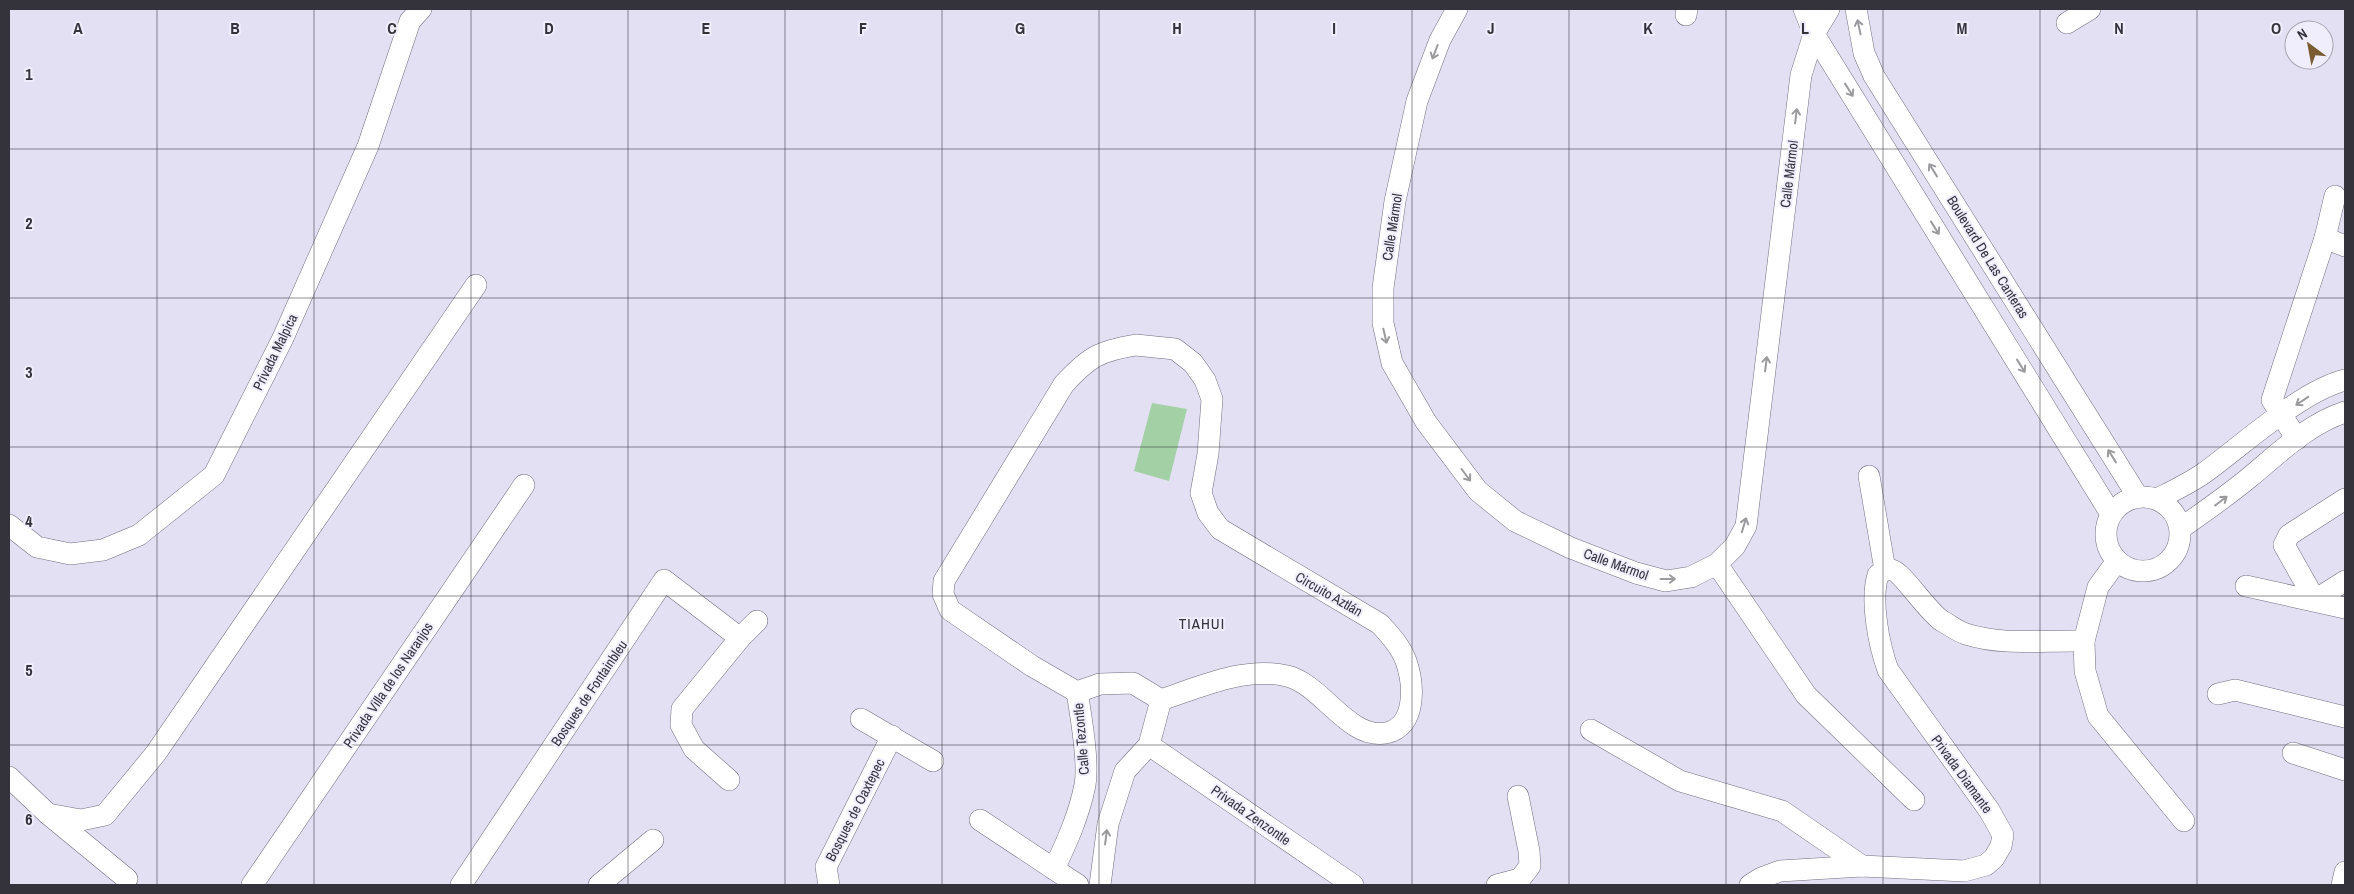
<svg xmlns="http://www.w3.org/2000/svg" width="2354" height="894" font-family="'Archivo Narrow',sans-serif">
	<rect width="100%" height="100%" fill="#e3e0f3"/>
	<path fill="#a3d0a5" d="M1152 403 1187 409 1169 481 1134 471Z"/>
	<g fill="none" stroke-linecap="round" stroke-linejoin="round">
		<defs>
			<g id="minor">
				<path d="M1457 9 1440 40 1417 101 1395 201 1383 288V323L1392 363 1426 422 1478 491 1515 521 1571 548 1636 573 1666 581 1691 577 1717 564 1735 546 1746 526 1801 75 1814 34 1829 9"/>
				<path d="M1804 9 1814 34 2111 514"/>
				<path d="M1856 9 1864 53 1874 76 2138 497"/>
				<path d="M1686 15 1687 9"/>
				<path d="M2067 23 2090 9"/>
				<path d="M2325 238 2345 246"/>
				<path d="M1136 345 1175 349 1193 363 1205 380 1212 399 1208 454 1201 493 1208 513 1220 529 1380 624C1390 635 1401 647 1406 661 1414 684 1417 727 1386 733 1348 740 1322 684 1287 676 1245 666 1200 687 1161 700L1133 683 1100 684 1077 692 1032 666 950 610 943 594 944 581 1064 384C1089 357 1099 351 1136 345Z"/>
				<path d="M2297 439 2272 400 2325 238 2335 196"/>
				<path d="M1869 476 1885 570"/>
				<circle cx="2143" cy="534" r="37"/>
				<path d="M2157 499C2173 491 2190 483 2204 473 2243 445 2301 391 2345 380"/>
				<path d="M2345 499 2289 535 2284 545 2315 600 2345 581"/>
				<path d="M9 525 37 547 70 554 103 550 139 535 214 475 283 338 368 146 410 21 421 9"/>
				<path d="M2181 528C2204 512 2227 496 2250 477 2279 453 2308 424 2345 412"/>
				<path d="M2117 561 2098 587 2084 641 2085 671 2098 716 2184 821"/>
				<path d="M1717 564 1806 695 1914 800"/>
				<path d="M2246 586 2345 608"/>
				<path d="M2218 694 2235 690 2345 717"/>
				<path d="M861 719 933 761"/>
				<path d="M1591 730 1680 781 1782 811 1862 866"/>
				<path d="M1149 745 1353 885"/>
				<path d="M2293 753 2345 770"/>
				<path d="M9 777 48 814 127 879"/>
				<path d="M729 780 694 749 681 725 682 709 740 638 757 621"/>
				<path d="M48 814 81 820 105 815 156 753 476 285"/>
				<path d="M980 820 1078 885"/>
				<path d="M1054 869C1067 842 1079 815 1085 785 1089 762 1081 716 1077 692"/>
				<path d="M252 885 524 485"/>
				<path d="M461 885 664 580 740 638"/>
				<path d="M599 885 653 840"/>
				<path d="M829 885 826 867 892 736"/>
				<path d="M1100 885 1108 824 1125 771 1149 745 1161 700"/>
				<path d="M1497 885 1520 879 1530 866 1529 851 1518 796"/>
				<path d="M1750 885 1761 878 1780 871 1862 866 1964 871 1986 865 1994 858 2001 846 2003 835 1989 810 1888 670C1879 645 1870 601 1878 575 1882 572 1886 568 1892 570 1902 572 1927 611 1942 621 1950 625 1958 632 1966 634 2003 646 2045 640 2084 641"/>
				<path d="M2342 885 2345 872"/>
			</g>
		</defs>
		<use href="#minor" stroke="#716e7f" stroke-width="22"/>
		<use href="#minor" stroke="#fff" stroke-width="21"/>
	</g>
	<defs><path id="oneway-shaft" d="M-6 0H5M1.5-3L5.5 0L1.5 3" fill="none" stroke-width="1.6" stroke-linecap="round" stroke-linejoin="round" transform="scale(1.25)"/></defs>
	<g stroke="#9a999d">
		<use href="#oneway-shaft" transform="translate(1859 27) rotate(-102)"/>
		<use href="#oneway-shaft" transform="translate(1435 52) rotate(111)"/>
		<use href="#oneway-shaft" transform="translate(1849 90) rotate(58)"/>
		<use href="#oneway-shaft" transform="translate(1796 116) rotate(-83)"/>
		<use href="#oneway-shaft" transform="translate(1933 170) rotate(-122)"/>
		<use href="#oneway-shaft" transform="translate(1935 228) rotate(58)"/>
		<use href="#oneway-shaft" transform="translate(1385 336) rotate(77)"/>
		<use href="#oneway-shaft" transform="translate(1766 364) rotate(-83)"/>
		<use href="#oneway-shaft" transform="translate(2021 366) rotate(58)"/>
		<use href="#oneway-shaft" transform="translate(2302 401) rotate(146)"/>
		<use href="#oneway-shaft" transform="translate(2112 456) rotate(-122)"/>
		<use href="#oneway-shaft" transform="translate(1466 475) rotate(53)"/>
		<use href="#oneway-shaft" transform="translate(2221 501) rotate(-37)"/>
		<use href="#oneway-shaft" transform="translate(1744 525) rotate(-73)"/>
		<use href="#oneway-shaft" transform="translate(1668 579)"/>
		<use href="#oneway-shaft" transform="translate(1106 837) rotate(-83)"/>
	</g>
	<path fill="none" stroke="#34333b" stroke-width="1" stroke-opacity="0.55" d="M157 9V885M314 9V885M471 9V885M628 9V885M785 9V885M942 9V885M1099 9V885M1255 9V885M1412 9V885M1569 9V885M1726 9V885M1883 9V885M2040 9V885M2197 9V885M9 149H2345M9 298H2345M9 447H2345M9 596H2345M9 745H2345"/>
	<g text-anchor="middle" dominant-baseline="central" stroke-width="4" stroke-linejoin="round" paint-order="stroke">
		<g font-size="14" fill="#34333b" stroke="#f0eefd">
			<text transform="translate(1789 174) rotate(-83)">Calle Mármol</text>
			<text transform="translate(1392 227) rotate(-81)">Calle Mármol</text>
			<text transform="translate(1988 257) rotate(58)">Boulevard De Las Canteras</text>
			<text transform="translate(275 352) rotate(-64)">Privada Malpica</text>
			<text transform="translate(1616 564) rotate(20)">Calle Mármol</text>
			<text transform="translate(1329 594) rotate(30)">Circuito Aztlán</text>
			<text transform="translate(388 685) rotate(-56)">Privada Villa de los Naranjos</text>
			<text transform="translate(589 693) rotate(-56)">Bosques de Fontainbleu</text>
			<text transform="translate(1081 739) rotate(-95)">Calle Tezontle</text>
			<text transform="translate(1962 774) rotate(54)">Privada Diamante</text>
			<text transform="translate(855 810) rotate(-63)">Bosques de Oaxtepec</text>
			<text transform="translate(1251 815) rotate(35)">Privada Zenzontle</text>
		</g>
		<g font-size="15" letter-spacing="1" fill="#34333b" stroke="#f0eefd">
			<text x="1202" y="623">TIAHUI</text>
		</g>
	</g>
	<g font-size="16" text-anchor="middle" font-weight="bold" fill="#34333b" stroke="#f0eefd" stroke-width="4" stroke-linejoin="round" paint-order="stroke">
		<text x="78" y="34">A</text>
		<text x="235" y="34">B</text>
		<text x="392" y="34">C</text>
		<text x="549" y="34">D</text>
		<text x="706" y="34">E</text>
		<text x="863" y="34">F</text>
		<text x="1020" y="34">G</text>
		<text x="1177" y="34">H</text>
		<text x="1334" y="34">I</text>
		<text x="1491" y="34">J</text>
		<text x="1648" y="34">K</text>
		<text x="1805" y="34">L</text>
		<text x="1962" y="34">M</text>
		<text x="2119" y="34">N</text>
		<text x="2276" y="34">O</text>
		<text x="29" y="80">1</text>
		<text x="29" y="229">2</text>
		<text x="29" y="378">3</text>
		<text x="29" y="527">4</text>
		<text x="29" y="676">5</text>
		<text x="29" y="825">6</text>
	</g>
	<rect width="2354" height="894" fill="none" stroke="#34333b" stroke-width="20"/>
	<g transform="translate(2309 45) rotate(328)"><circle r="24" fill="#f0eefd" stroke="#a5a3af"/>
	<path d="M0-4L9 19L0 12L-9 19Z" fill="#7a5c30"/>
	<text y="-8" font-size="14" font-weight="bold" text-anchor="middle" fill="#34333b">N</text>
	</g>
</svg>
